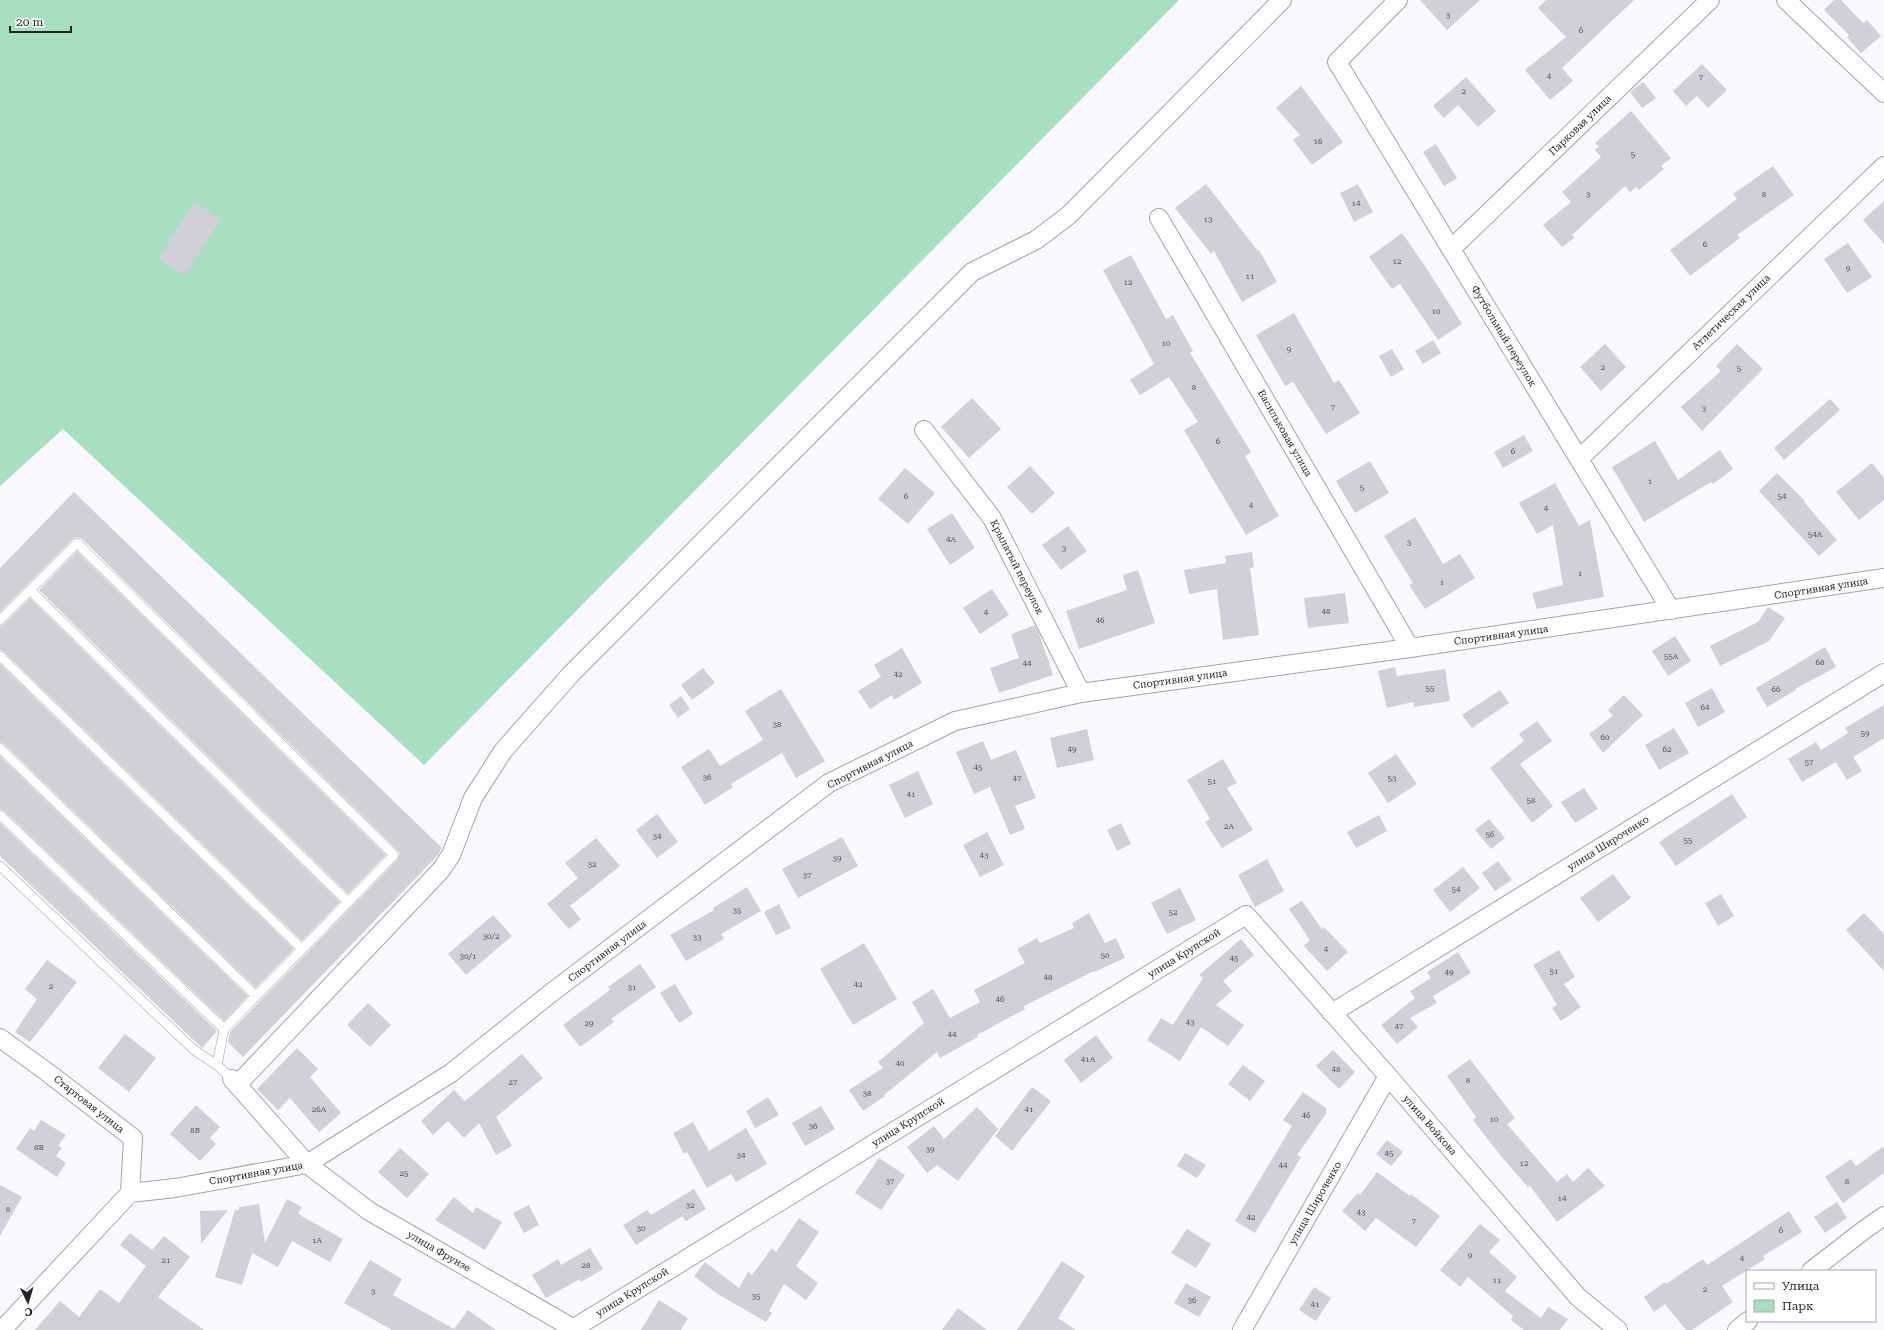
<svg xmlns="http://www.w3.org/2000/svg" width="1884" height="1330" font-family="'Roboto Serif',serif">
	<rect width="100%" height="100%" fill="#faf8fe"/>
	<path fill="#a6dfc1" d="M0 0H1179L424 765 63 429 0 486Z"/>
	<g fill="#d1d0d6">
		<path d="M1420 0H1480L1447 30Z"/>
		<path d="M1546 0H1634L1562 68 1573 81 1550 100 1525 70 1566 37 1538 8Z"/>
		<path d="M1834 0H1841L1863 23 1867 20 1881 36 1861 53 1847 37 1849 35 1824 10Z"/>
		<path d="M1702 64 1727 90 1708 108 1697 96 1686 106 1673 91Z"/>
		<path d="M1466 77 1496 111 1478 127 1458 105 1444 118 1433 106Z"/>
		<path d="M1643 82 1656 98 1642 108 1630 92Z"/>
		<path d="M1301 86 1343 142 1312 165 1293 140 1300 135 1276 108Z"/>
		<path d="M1631 111 1671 158 1661 166 1664 169 1639 190 1636 187 1630 192 1625 186 1572 235 1574 238 1562 247 1543 225 1571 202 1562 192 1601 157 1595 150 1599 147 1595 143Z"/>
		<path d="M1436 144 1457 178 1444 186 1423 152Z"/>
		<path d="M1773 166 1794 195 1737 235 1740 238 1690 276 1670 250 1737 199 1733 194Z"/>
		<path d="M1206 184 1258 251 1259 250 1277 282 1242 302 1214 251 1211 254 1175 208Z"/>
		<path d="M1358 184 1373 212 1354 222 1340 193Z"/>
		<path d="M1884 201V244L1863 220Z"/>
		<path d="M194 202 221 219 185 275 158 259Z"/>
		<path d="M1402 233 1425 266 1462 324 1438 340 1400 284 1392 289 1369 257Z"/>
		<path d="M1848 243 1872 277 1847 293 1824 259Z"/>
		<path d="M1131 255 1166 319 1173 315 1193 351 1190 353 1251 452 1245 456 1279 516 1246 535 1184 430 1198 422 1169 377 1140 395 1130 380 1154 364 1103 270Z"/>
		<path d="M1294 313 1334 383 1339 380 1360 413 1326 434 1293 382 1285 386 1256 335Z"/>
		<path d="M1433 340 1441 353 1423 364 1415 351Z"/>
		<path d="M1605 344 1626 367 1601 391 1580 367Z"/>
		<path d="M1737 344 1763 369 1702 431 1681 407 1721 371 1716 366Z"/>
		<path d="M1392 349 1404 369 1391 377 1379 356Z"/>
		<path d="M972 398 1001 429 969 458 941 427Z"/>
		<path d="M1830 399 1840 410 1784 460 1774 448Z"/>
		<path d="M1524 435 1533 451 1503 468 1494 452Z"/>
		<path d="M1655 441 1678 480 1720 450 1733 469 1713 484 1711 482 1644 522 1612 467Z"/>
		<path d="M1370 461 1389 493 1355 513 1336 481Z"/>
		<path d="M1872 463 1884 478V500L1859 520 1836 492Z"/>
		<path d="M1030 466 1055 493 1032 514 1007 487Z"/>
		<path d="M905 468 935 493 908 524 878 499Z"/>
		<path d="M1777 473 1805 501 1804 502 1837 540 1819 556 1759 491Z"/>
		<path d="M1555 483 1579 526 1590 520 1604 597 1537 609 1532 593 1563 585 1553 525 1537 534 1519 503Z"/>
		<path d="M74 492 442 848 438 855 243 1057 228 1042 230 1032 398 859 400 853 81 538 76 537 73 539 0 612V568Z"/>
		<path d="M952 513 975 548 950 565 927 529Z"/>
		<path d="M1415 517 1443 564 1460 554 1475 578 1425 609 1409 585 1413 583 1384 536Z"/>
		<path d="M1068 526 1087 551 1061 570 1042 545Z"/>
		<path d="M77 551 386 855 348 894 39 590Z"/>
		<path d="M1252 552 1254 567 1250 568 1259 635 1223 640 1217 589 1189 594 1184 570 1226 563 1225 556Z"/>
		<path d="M1138 570 1155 623 1079 649 1066 611 1127 590 1123 575Z"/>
		<path d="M992 589 1009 615 980 634 963 608Z"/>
		<path d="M1345 593 1349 623 1308 628 1304 598Z"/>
		<path d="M30 598 340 902 302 941 4 652 0 650V626L4 624Z"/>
		<path d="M1768 607 1785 618 1769 641 1720 666 1710 646 1758 622Z"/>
		<path d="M1035 625 1040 636 1053 675 999 693 990 668 1019 658 1011 634Z"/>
		<path d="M1675 636 1691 661 1668 676 1652 651Z"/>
		<path d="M1825 647 1836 667 1795 689 1796 690 1767 707 1756 688Z"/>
		<path d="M902 648 922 683 894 700 892 695 870 709 858 691 881 677 874 665Z"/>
		<path d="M0 664 294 949 256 988 4 744 0 742Z"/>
		<path d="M1395 667 1397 676 1445 669 1450 701 1414 707 1413 702 1387 708 1378 671Z"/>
		<path d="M703 668 715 683 692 700 681 685Z"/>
		<path d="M1712 688 1725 712 1698 727 1685 703Z"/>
		<path d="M781 689 825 761 796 778 782 753 731 784 733 787 705 805 681 767 709 749 720 766 763 740 745 711Z"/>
		<path d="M1500 690 1509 703 1472 728 1462 715Z"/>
		<path d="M1624 695 1643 715 1603 753 1589 734 1613 716 1608 710Z"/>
		<path d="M681 696 690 709 678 718 669 705Z"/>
		<path d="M1884 705V738L1853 757 1862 771 1847 780 1836 762 1802 782 1788 759 1816 742 1821 750 1848 733 1845 728Z"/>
		<path d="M1537 721 1552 741 1520 764 1553 806 1532 823 1490 768 1524 741 1519 734Z"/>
		<path d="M1674 728 1689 753 1659 770 1645 745Z"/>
		<path d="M1087 729 1094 760 1057 768 1050 738Z"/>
		<path d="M983 741 991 760 1016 750 1036 798 1015 806 1025 829 1010 835 990 787 974 794 956 752Z"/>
		<path d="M1396 754 1417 784 1388 803 1368 773Z"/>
		<path d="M0 756 248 996 224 1021 4 811 0 809Z"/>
		<path d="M1223 759 1237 783 1227 788 1253 830 1222 848 1205 822 1210 819 1187 780Z"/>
		<path d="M918 771 933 804 905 818 889 785Z"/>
		<path d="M1584 788 1598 809 1575 823 1561 802Z"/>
		<path d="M1732 794 1747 817 1676 866 1659 842Z"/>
		<path d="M657 814 678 842 657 858 636 830Z"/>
		<path d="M1379 815 1387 831 1356 848 1347 832Z"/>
		<path d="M1489 819 1505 838 1491 849 1475 830Z"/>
		<path d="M0 823 217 1031 202 1048 0 856Z"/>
		<path d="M1121 823 1131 844 1117 851 1107 830Z"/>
		<path d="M987 832 1004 865 980 877 963 845Z"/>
		<path d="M842 837 858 866 798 898 782 869Z"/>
		<path d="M596 838 620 866 570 906 581 919 569 929 547 904 578 878 565 863Z"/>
		<path d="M1267 859 1284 891 1255 907 1238 875Z"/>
		<path d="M1498 861 1512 880 1495 891 1482 873Z"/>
		<path d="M1463 867 1480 888 1450 912 1433 890Z"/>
		<path d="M1613 874 1631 898 1598 922 1580 898Z"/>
		<path d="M747 887 761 911 721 934 724 939 686 961 670 935 714 910 713 908Z"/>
		<path d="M1180 888 1196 920 1167 934 1151 903Z"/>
		<path d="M1721 894 1734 916 1718 926 1705 903Z"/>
		<path d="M1302 901 1322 929 1324 927 1348 952 1327 971 1304 946 1310 940 1289 909Z"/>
		<path d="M779 904 791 928 776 935 764 912Z"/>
		<path d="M1089 913 1105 943 1116 938 1125 958 1094 972V971L1024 1006 1025 1009 977 1035 978 1037 940 1058 937 1052 884 1095 885 1096 863 1111 849 1090 883 1068 878 1062 924 1023 912 1002 933 989 950 1018 980 1002 974 990 1025 963 1017 949 1037 938 1040 943 1074 928 1072 923Z"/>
		<path d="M1864 913 1884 934V971L1846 930Z"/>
		<path d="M493 915 512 936 466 975 448 954Z"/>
		<path d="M1241 939 1254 955 1223 981 1232 991 1216 1005 1244 1025 1228 1046 1201 1027 1180 1061 1147 1040 1161 1018 1173 1025 1203 978 1199 975Z"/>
		<path d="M864 943 897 999 853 1025 820 969Z"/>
		<path d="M1559 950 1575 977 1564 984 1581 1007 1561 1021 1552 1008 1557 1005 1533 965Z"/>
		<path d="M1458 952 1471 973 1433 996 1437 1003 1410 1018 1418 1027 1397 1044 1381 1025 1415 998 1410 991 1431 978 1427 972Z"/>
		<path d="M47 960 77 982 30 1042 15 1032 37 999 25 989Z"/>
		<path d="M640 964 656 987 611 1019 614 1022 580 1047 563 1025 610 990 608 987Z"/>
		<path d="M675 984 693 1014 679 1023 660 993Z"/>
		<path d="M368 1003 391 1025 370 1047 347 1025Z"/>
		<path d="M125 1034 156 1058 129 1092 98 1068Z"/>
		<path d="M1096 1035 1113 1058 1081 1083 1064 1060Z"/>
		<path d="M297 1048 318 1069 310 1077 341 1113 319 1132 290 1098 278 1110 257 1089Z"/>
		<path d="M1333 1050 1355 1072 1339 1089 1316 1066Z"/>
		<path d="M522 1054 543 1078 496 1117 512 1146 496 1155 479 1123 464 1138 448 1121 433 1135 421 1121 454 1090 465 1101Z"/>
		<path d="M1470 1059 1515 1118 1507 1124 1557 1182 1567 1174 1573 1182 1588 1168 1605 1186 1557 1222 1530 1186 1528 1187 1500 1155 1473 1120 1476 1117 1447 1076Z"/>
		<path d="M1243 1065 1265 1081 1250 1101 1228 1084Z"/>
		<path d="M1032 1087 1051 1101 1012 1151 995 1136Z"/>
		<path d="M1303 1092 1326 1108V1114L1297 1155 1301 1157 1255 1233 1235 1221 1292 1126 1283 1120Z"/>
		<path d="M768 1097 779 1115 755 1128 746 1111Z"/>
		<path d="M196 1105 220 1127 210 1138 216 1144 200 1161 170 1134Z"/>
		<path d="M821 1106 835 1129 805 1146 792 1123Z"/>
		<path d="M977 1107 998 1129 958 1181 937 1165 927 1173 907 1147 934 1126 944 1139Z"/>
		<path d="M41 1120 66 1135 58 1146 62 1148 56 1156 66 1163 57 1177 16 1149 30 1128 34 1131Z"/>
		<path d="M693 1122 709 1151 746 1128 767 1164 736 1182 731 1174 707 1188 687 1152 684 1154 673 1133Z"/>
		<path d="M1387 1140 1403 1152 1391 1166 1376 1154Z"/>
		<path d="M1884 1146V1173L1843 1203 1825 1177 1851 1159 1856 1166Z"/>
		<path d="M400 1148 429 1174 407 1198 378 1172Z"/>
		<path d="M1185 1153 1206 1165 1197 1178 1177 1166Z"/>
		<path d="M879 1158 905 1175 881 1210 855 1193Z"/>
		<path d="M1377 1172 1410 1196 1411 1194 1440 1216 1416 1247 1376 1218 1365 1231 1342 1211 1358 1193 1360 1195Z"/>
		<path d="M0 1185 22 1197 0 1236Z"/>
		<path d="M694 1189 706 1209 686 1221 682 1216 636 1245 623 1225 647 1210 651 1215Z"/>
		<path d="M454 1197 473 1213 476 1207 502 1222 485 1250 435 1220Z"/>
		<path d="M287 1199 302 1207 298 1214 343 1239 330 1262 292 1241 278 1267 252 1253 242 1285 215 1277 235 1210H239V1207L259 1204 265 1243Z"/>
		<path d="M1837 1202 1847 1218 1825 1233 1814 1217Z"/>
		<path d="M529 1205 539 1225 524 1233 513 1213Z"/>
		<path d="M228 1210 201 1244 200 1211Z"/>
		<path d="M1789 1211 1802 1232 1763 1256 1765 1259 1722 1286 1733 1302 1692 1330H1686L1665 1304 1654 1312 1644 1297 1665 1282 1666 1284 1703 1259 1707 1265Z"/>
		<path d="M799 1218 819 1232 796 1266 818 1283 806 1300 784 1284 769 1311 772 1313 766 1322 716 1293 694 1276 705 1262 739 1288 748 1272 752 1275 772 1248 776 1252Z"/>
		<path d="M1480 1224 1500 1240 1489 1252 1517 1277 1505 1291 1541 1318 1548 1307 1568 1319 1560 1330H1524L1511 1320 1513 1316 1468 1277 1460 1287 1440 1270Z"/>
		<path d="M1187 1229 1211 1244 1196 1268 1171 1253Z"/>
		<path d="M130 1233 152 1250 164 1236 190 1257 158 1297 204 1330H35L60 1301 79 1317 100 1289 119 1303 146 1266 120 1245Z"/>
		<path d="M590 1248 603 1269 581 1282 580 1279 546 1298 532 1275 558 1259 561 1265Z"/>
		<path d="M370 1260 402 1279 393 1295 454 1329 468 1310 496 1330H392L344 1303Z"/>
		<path d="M1062 1261 1085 1276 1058 1318 1076 1330H1017Z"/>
		<path d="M1186 1283 1211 1297 1199 1317 1174 1303Z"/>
		<path d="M1314 1287 1331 1298 1316 1321 1299 1310Z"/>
		<path d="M659 1300 688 1318 681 1330H641Z"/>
		<path d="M958 1308 987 1330H942Z"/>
	</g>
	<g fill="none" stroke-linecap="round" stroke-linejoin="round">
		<defs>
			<g id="service">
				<path d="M30 590 348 902"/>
				<path d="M0 620 77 543 394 855 224 1029 217 1065"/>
				<path d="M0 656 302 949"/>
				<path d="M0 748 256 996"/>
				<path d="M0 815 224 1029"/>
				<path d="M0 866 194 1050 217 1065 232 1079"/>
			</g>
			<g id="minor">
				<path d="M1398 0 1337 62 1671 610"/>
				<path d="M1786 0 1884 93"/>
				<path d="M1159 218 1410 648"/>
				<path d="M1451 249 1710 0"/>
				<path d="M924 430 992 518 1081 693"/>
				<path d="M1579 459 1884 166"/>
				<path d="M1332 1013 1884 673"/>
				<path d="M0 1038 47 1072 133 1138 130 1193"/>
				<path d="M232 1079 307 1164 369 1211 576 1330"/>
				<path d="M237 1085 441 870 451 855 473 798 503 751 571 674 972 272 1036 240 1069 215 1282 0"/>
				<path d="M1811 1271 1864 1230 1884 1216"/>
				<path d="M2 1330 130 1193 175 1188 307 1164 451 1073 551 993 829 783 955 721 1081 693 1410 648 1884 578"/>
				<path d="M571 1330 1246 915 1388 1076 1578 1297 1618 1330"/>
				<path d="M1242 1330 1388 1076"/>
				<path d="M1737 1330 1748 1321"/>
			</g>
		</defs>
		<use href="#service" stroke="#a4a2a8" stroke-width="10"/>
		<use href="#minor" stroke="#a4a2a8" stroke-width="20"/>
		<use href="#service" stroke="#fff" stroke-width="9"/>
		<use href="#minor" stroke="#fff" stroke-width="18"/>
	</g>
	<g text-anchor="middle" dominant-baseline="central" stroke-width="4" stroke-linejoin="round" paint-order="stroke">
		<g font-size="8" fill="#504f52">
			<text x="1448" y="15">3</text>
			<text x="1581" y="30">6</text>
			<text x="1549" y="76">4</text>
			<text x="1701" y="77">7</text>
			<text x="1464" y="91">2</text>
			<text x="1318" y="141">16</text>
			<text x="1633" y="154">5</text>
			<text x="1588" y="194">3</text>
			<text x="1764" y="194">8</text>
			<text x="1356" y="203">14</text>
			<text x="1208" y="219">13</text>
			<text x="1705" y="244">6</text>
			<text x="1397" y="261">12</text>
			<text x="1848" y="268">9</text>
			<text x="1250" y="276">11</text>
			<text x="1128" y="282">12</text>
			<text x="1436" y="311">10</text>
			<text x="1166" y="343">10</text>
			<text x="1289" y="349">9</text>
			<text x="1603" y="367">2</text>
			<text x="1739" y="368">5</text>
			<text x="1194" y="387">8</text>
			<text x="1333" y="407">7</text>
			<text x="1704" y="408">3</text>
			<text x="1218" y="441">6</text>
			<text x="1513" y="451">6</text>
			<text x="1650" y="481">1</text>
			<text x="1362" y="487">5</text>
			<text x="906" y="496">6</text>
			<text x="1782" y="496">54</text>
			<text x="1251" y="505">4</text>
			<text x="1546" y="508">4</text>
			<text x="1815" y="534">54А</text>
			<text x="951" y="539">4А</text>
			<text x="1409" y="542">3</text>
			<text x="1064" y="548">3</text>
			<text x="1580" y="573">1</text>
			<text x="1442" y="582">1</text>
			<text x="1326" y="611">48</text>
			<text x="986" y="612">4</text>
			<text x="1100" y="620">46</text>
			<text x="1671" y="656">55А</text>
			<text x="1820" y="662">68</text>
			<text x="1027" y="663">44</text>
			<text x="898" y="674">42</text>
			<text x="1430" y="688">55</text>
			<text x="1776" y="689">66</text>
			<text x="1705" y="707">64</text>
			<text x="777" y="724">38</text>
			<text x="1865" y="733">59</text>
			<text x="1605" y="737">60</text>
			<text x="1072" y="749">49</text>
			<text x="1667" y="749">62</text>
			<text x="1809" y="762">57</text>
			<text x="978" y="767">45</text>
			<text x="707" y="777">36</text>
			<text x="1017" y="778">47</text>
			<text x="1392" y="778">53</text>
			<text x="1212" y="781">51</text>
			<text x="911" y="794">41</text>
			<text x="1531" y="800">58</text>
			<text x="1229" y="826">2А</text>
			<text x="1490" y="834">56</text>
			<text x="657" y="836">34</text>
			<text x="1688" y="840">55</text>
			<text x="984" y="855">43</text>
			<text x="837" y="858">39</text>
			<text x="592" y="864">32</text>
			<text x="807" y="875">37</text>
			<text x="1456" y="889">54</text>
			<text x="737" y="910">35</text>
			<text x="1173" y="912">52</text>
			<text x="491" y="936">30/2</text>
			<text x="697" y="937">33</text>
			<text x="1326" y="949">4</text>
			<text x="1105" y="955">50</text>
			<text x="468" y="956">30/1</text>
			<text x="1234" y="958">45</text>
			<text x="1554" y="971">51</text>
			<text x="1449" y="972">49</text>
			<text x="1048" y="977">48</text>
			<text x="858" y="984">42</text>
			<text x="51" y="986">2</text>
			<text x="632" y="987">31</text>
			<text x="1000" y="999">46</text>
			<text x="1190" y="1022">43</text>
			<text x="589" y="1023">29</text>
			<text x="1399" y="1026">47</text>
			<text x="952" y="1034">44</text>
			<text x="1088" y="1059">41А</text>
			<text x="900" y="1063">40</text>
			<text x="1336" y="1069">48</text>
			<text x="1468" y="1080">8</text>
			<text x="513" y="1082">27</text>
			<text x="867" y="1093">38</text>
			<text x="319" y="1109">26А</text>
			<text x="1029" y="1109">41</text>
			<text x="1306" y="1115">46</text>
			<text x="1494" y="1119">10</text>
			<text x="813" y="1126">36</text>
			<text x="195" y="1130">8Б</text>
			<text x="39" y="1147">8В</text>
			<text x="930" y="1149">39</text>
			<text x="1389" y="1153">45</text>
			<text x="741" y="1155">34</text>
			<text x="1524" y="1163">12</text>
			<text x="1283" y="1165">44</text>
			<text x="404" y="1173">25</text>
			<text x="890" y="1181">37</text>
			<text x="1847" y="1181">8</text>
			<text x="1562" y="1198">14</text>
			<text x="690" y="1205">32</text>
			<text x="8" y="1209">8</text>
			<text x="1361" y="1212">43</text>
			<text x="1251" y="1217">42</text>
			<text x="1414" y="1221">7</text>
			<text x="641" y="1228">30</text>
			<text x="1781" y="1230">6</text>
			<text x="317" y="1240">1А</text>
			<text x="1470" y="1255">9</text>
			<text x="1742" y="1258">4</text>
			<text x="166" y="1260">21</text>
			<text x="586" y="1265">28</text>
			<text x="1497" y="1280">11</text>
			<text x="1705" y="1289">2</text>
			<text x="373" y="1291">3</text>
			<text x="756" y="1296">35</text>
			<text x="1192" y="1300">36</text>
			<text x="1315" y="1304">41</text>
		</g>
		<g font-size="10" fill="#252426" stroke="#fff">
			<text transform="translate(1580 125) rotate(-44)">Парковая улица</text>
			<text transform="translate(1731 312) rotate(-44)">Атлетическая улица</text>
			<text transform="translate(1504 336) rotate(59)">Футбольный переулок</text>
			<text transform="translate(1285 433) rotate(60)">Васильковая улица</text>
			<text transform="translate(1017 567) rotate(63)">Крылатый переулок</text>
			<text transform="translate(1821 588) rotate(-9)">Спортивная улица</text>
			<text transform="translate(1501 635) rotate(-8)">Спортивная улица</text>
			<text transform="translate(1180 679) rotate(-8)">Спортивная улица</text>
			<text transform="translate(870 764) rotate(-27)">Спортивная улица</text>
			<text transform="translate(1608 843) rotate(-32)">улица Широченко</text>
			<text transform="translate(607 951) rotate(-37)">Спортивная улица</text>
			<text transform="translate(1184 953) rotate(-32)">улица Крупской</text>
			<text transform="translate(89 1104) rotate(38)">Стартовая улица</text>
			<text transform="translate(908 1122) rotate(-32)">улица Крупской</text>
			<text transform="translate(1430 1125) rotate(49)">улица Войкова</text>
			<text transform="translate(256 1173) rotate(-10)">Спортивная улица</text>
			<text transform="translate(1315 1203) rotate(-60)">улица Широченко</text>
			<text transform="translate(439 1251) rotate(30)">улица Фрунзе</text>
			<text transform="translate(632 1292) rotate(-32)">улица Крупской</text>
		</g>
	</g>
	<rect x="1746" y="1270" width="130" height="52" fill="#ffffff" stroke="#a8a7a8"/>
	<rect x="1754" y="1283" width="20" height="6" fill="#ffffff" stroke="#a8a7a8"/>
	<text x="1782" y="1290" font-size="12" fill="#252426">Улица</text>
	<rect x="1754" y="1300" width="20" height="12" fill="#a6dfc1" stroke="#a8a7a8"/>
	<text x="1782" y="1310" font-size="12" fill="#252426">Парк</text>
	<g transform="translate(28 1302) rotate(175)" stroke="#ffffff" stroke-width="3" paint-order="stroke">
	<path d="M0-3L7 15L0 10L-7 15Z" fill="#252426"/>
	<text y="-6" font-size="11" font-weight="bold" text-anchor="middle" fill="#252426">С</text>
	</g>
	<path d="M10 26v6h61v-6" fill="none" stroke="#252426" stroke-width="2"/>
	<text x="16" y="26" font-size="12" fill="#252426" stroke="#ffffff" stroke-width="3" paint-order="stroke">20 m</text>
</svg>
